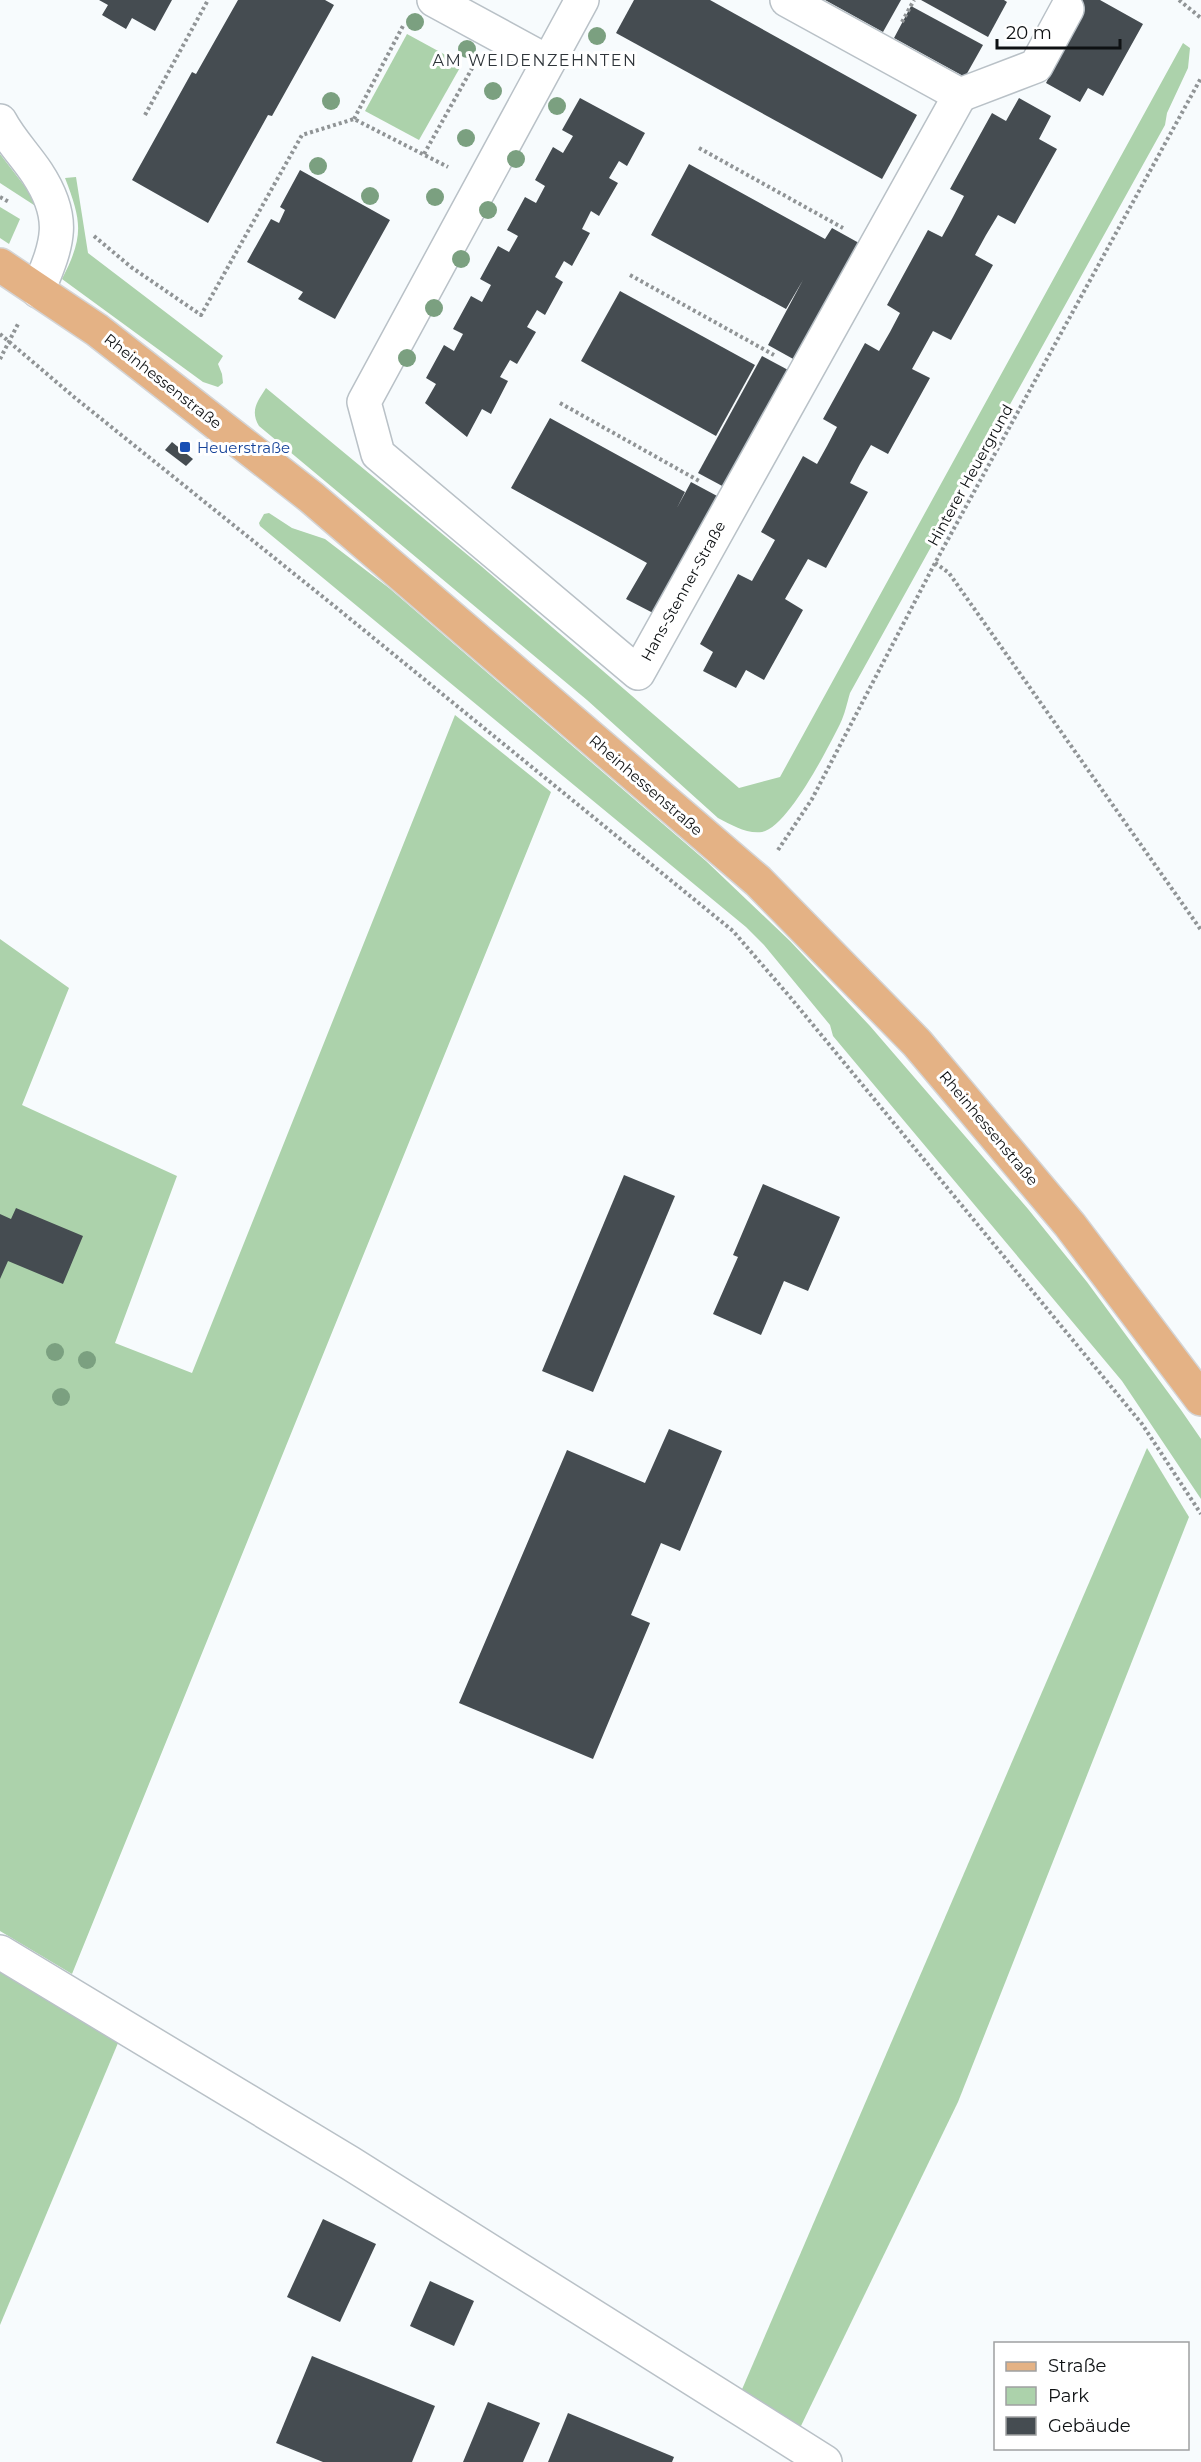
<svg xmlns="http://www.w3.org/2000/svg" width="1201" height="2462" font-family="Montserrat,sans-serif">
	<rect width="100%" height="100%" fill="#f7fbfd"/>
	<g fill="#acd2ab">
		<path d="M407 34 462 64 419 140 365 111Z"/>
		<path d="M1183 43 1190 48 1188 68 1167 113 1165 125 850 693C847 703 845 714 840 724 828 748 788 827 762 832 746 834 732 825 718 818L587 700 259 426C250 411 257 402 266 388L481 566 739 788 780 777Z"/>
		<path d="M0 154 33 197 37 207 0 183Z"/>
		<path d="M76 177 88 253 223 356 218 364 222 374 223 383 218 387 203 382 62 279C84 236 82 222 65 178Z"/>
		<path d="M0 207 20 219 9 244 0 238Z"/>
		<path d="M269 513 292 528 325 539 389 588 706 861 790 941 870 1026 1028 1209 1087 1282 1181 1410 1201 1439V1499L1122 1381 833 1036 830 1025 764 945 746 927 260 526 259 523 264 514Z"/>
		<path d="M455 715 551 792 72 1974 0 1931V939L69 988 22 1105 177 1176 115 1343 192 1373Z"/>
		<path d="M1147 1448 1189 1517 958 2102 799 2430 740 2394Z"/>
		<path d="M0 1971 118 2043 0 2325Z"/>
	</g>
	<g fill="#454c51">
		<path d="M99 0H172L155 31 132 18 126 29 102 15 108 5Z"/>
		<path d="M238 0H325L334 5 272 116 268 115 208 223 132 180 192 72 196 74Z"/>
		<path d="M634 0H710L917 115 882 179 616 33Z"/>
		<path d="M825 0H901L883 32Z"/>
		<path d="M921 0H1004L1007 2 988 37Z"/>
		<path d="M1062 0H1100L1143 24 1103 96 1088 88 1080 102 1046 83 1053 69Z"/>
		<path d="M911 6 983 45 965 77 894 38Z"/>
		<path d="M580 98 645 133 627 166 619 161 609 178 618 183 599 216 591 211 582 229 590 233 572 266 564 261 555 277 563 282 545 315 537 310 527 327 536 332 517 364 510 360 500 377 508 381 491 414 482 409 467 437 425 403 436 384 426 378 444 345 454 351 463 334 453 329 471 296 482 302 491 285 480 279 498 246 509 252 518 236 507 230 525 197 536 203 545 186 535 180 553 147 563 153 573 136 562 130Z"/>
		<path d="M1019 98 1051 116 1039 139 1057 149 1015 224 998 215 986 235 975 255 993 265 951 340 933 331 912 369 930 378 888 454 871 445 860 464 850 483 868 492 826 568 808 559 785 599 803 610 764 680 746 670 736 688 703 671 713 652 700 644 738 574 752 581 775 540 761 532 803 456 817 464 827 446 837 427 823 419 865 343 879 351 890 332 900 313 887 305 928 230 942 237 953 217 964 196 950 189 992 113 1006 121Z"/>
		<path d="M689 164 825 239 832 228 859 243 795 360 768 345 803 280 786 309 651 235Z"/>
		<path d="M300 170 390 220 335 319 298 299 303 292 247 262 271 219 279 223 285 210 280 207Z"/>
		<path d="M620 291 755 365 716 436 581 361Z"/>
		<path d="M762 356 790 371 726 488 698 473Z"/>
		<path d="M550 418 685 492 677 508 691 482 719 497 655 614 626 599 647 563 511 488Z"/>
		<path d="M172 442 193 459 186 466 165 450Z"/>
		<path d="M624 1175 675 1196 593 1392 542 1371Z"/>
		<path d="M763 1184 840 1217 808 1291 784 1281 761 1335 713 1314 738 1257 733 1255Z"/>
		<path d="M16 1208 83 1236 63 1284 8 1261 0 1279V1214L11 1219Z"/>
		<path d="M669 1429 722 1451 680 1551 661 1543 631 1615 650 1623 593 1759 459 1703 567 1450 645 1483Z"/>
		<path d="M323 2219 376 2244 340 2322 287 2297Z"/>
		<path d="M430 2281 474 2301 454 2346 410 2326Z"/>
		<path d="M312 2356 435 2406 412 2462H323L276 2443Z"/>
		<path d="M488 2402 540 2423 523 2462H463Z"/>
		<path d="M568 2413 674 2457 672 2462H548Z"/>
	</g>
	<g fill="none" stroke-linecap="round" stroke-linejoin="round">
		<defs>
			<g id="minor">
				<path d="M434 0 548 62"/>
				<path d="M582 0 364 402 378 454 638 673 960 95"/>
				<path d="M787 0 960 95"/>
				<path d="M960 95 1036 66 1067 9"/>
				<path d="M0 121C10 140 25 155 37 173 68 220 57 244 38 291"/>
				<path d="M0 1952 350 2163 825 2462"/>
			</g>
			<path id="major" d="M0 265 97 330 311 497 758 881 917 1043 1070 1225 1201 1399"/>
		</defs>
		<use href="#minor" stroke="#b9c1c7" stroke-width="36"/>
		<use href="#major" stroke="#d4d4d5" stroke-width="36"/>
		<g stroke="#909496" stroke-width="4" stroke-dasharray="3 3" stroke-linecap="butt">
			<path d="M1179 0 1201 18"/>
			<path d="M902 22 914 0"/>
			<path d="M145 115 208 0"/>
			<path d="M354 119 404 24"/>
			<path d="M699 148 843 228"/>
			<path d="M424 154 475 63"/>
			<path d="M0 197 9 202"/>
			<path d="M94 236 131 267 201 315 302 135 354 119 448 167"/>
			<path d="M630 275 774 355"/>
			<path d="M0 334 74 397 338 609 733 931 790 997 1142 1424 1201 1514"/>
			<path d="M0 359 19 322"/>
			<path d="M560 403 701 482"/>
			<path d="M935 563 949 573 1201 930"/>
			<path d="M778 850 812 799 935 563 1201 78"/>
		</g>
		<use href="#minor" stroke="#fff" stroke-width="33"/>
		<use href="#major" stroke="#e4b285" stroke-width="33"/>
	</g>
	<g fill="#7ba080">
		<circle cx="415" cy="22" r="9"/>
		<circle cx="597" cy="36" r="9"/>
		<circle cx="467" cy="49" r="9"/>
		<circle cx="493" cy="91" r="9"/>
		<circle cx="331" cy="101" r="9"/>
		<circle cx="557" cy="106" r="9"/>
		<circle cx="466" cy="138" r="9"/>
		<circle cx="516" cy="159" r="9"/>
		<circle cx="318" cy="166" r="9"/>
		<circle cx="370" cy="196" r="9"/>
		<circle cx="435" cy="197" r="9"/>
		<circle cx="488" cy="210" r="9"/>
		<circle cx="461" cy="259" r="9"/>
		<circle cx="434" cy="308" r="9"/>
		<circle cx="407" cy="358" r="9"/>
		<circle cx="55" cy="1352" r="9"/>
		<circle cx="87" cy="1360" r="9"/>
		<circle cx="61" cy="1397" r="9"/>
	</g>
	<rect fill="#1a4fb4" stroke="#fff" stroke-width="2" x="179" y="441" width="12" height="12" rx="3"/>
	<g text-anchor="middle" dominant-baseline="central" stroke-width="6" stroke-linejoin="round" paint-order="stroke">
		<g font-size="15" fill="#0e1113" stroke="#fff">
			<text transform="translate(163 381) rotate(38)">Rheinhessenstraße</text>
			<text transform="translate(970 475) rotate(-61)">Hinterer Heuergrund</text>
			<text transform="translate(683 591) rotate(-61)">Hans-Stenner-Straße</text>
			<text transform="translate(646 785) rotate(41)">Rheinhessenstraße</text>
			<text transform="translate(989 1128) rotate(50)">Rheinhessenstraße</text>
		</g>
		<g font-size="15" fill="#164399" stroke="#fff" text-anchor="start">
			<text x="197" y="447">Heuerstraße</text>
		</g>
		<g font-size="16" letter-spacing="1.5" fill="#2f353a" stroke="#fff">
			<text x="535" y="60">AM WEIDENZEHNTEN</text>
		</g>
	</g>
	<rect x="994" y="2342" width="195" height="108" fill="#ffffff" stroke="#9fa0a1" stroke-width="1.5"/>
	<rect x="1006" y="2362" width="30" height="9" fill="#e4b285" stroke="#9fa0a1" stroke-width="1.5"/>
	<text x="1048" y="2372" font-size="18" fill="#0e1113">Straße</text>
	<rect x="1006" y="2387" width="30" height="18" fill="#acd2ab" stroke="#9fa0a1" stroke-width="1.5"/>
	<text x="1048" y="2402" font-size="18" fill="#0e1113">Park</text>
	<rect x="1006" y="2417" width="30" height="18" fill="#454c51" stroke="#9fa0a1" stroke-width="1.5"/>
	<text x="1048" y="2432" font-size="18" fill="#0e1113">Gebäude</text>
	<path d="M997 39v9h123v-9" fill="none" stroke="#0e1113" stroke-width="3"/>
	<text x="1006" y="39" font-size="18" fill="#0e1113" stroke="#ffffff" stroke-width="4.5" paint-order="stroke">20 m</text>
</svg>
